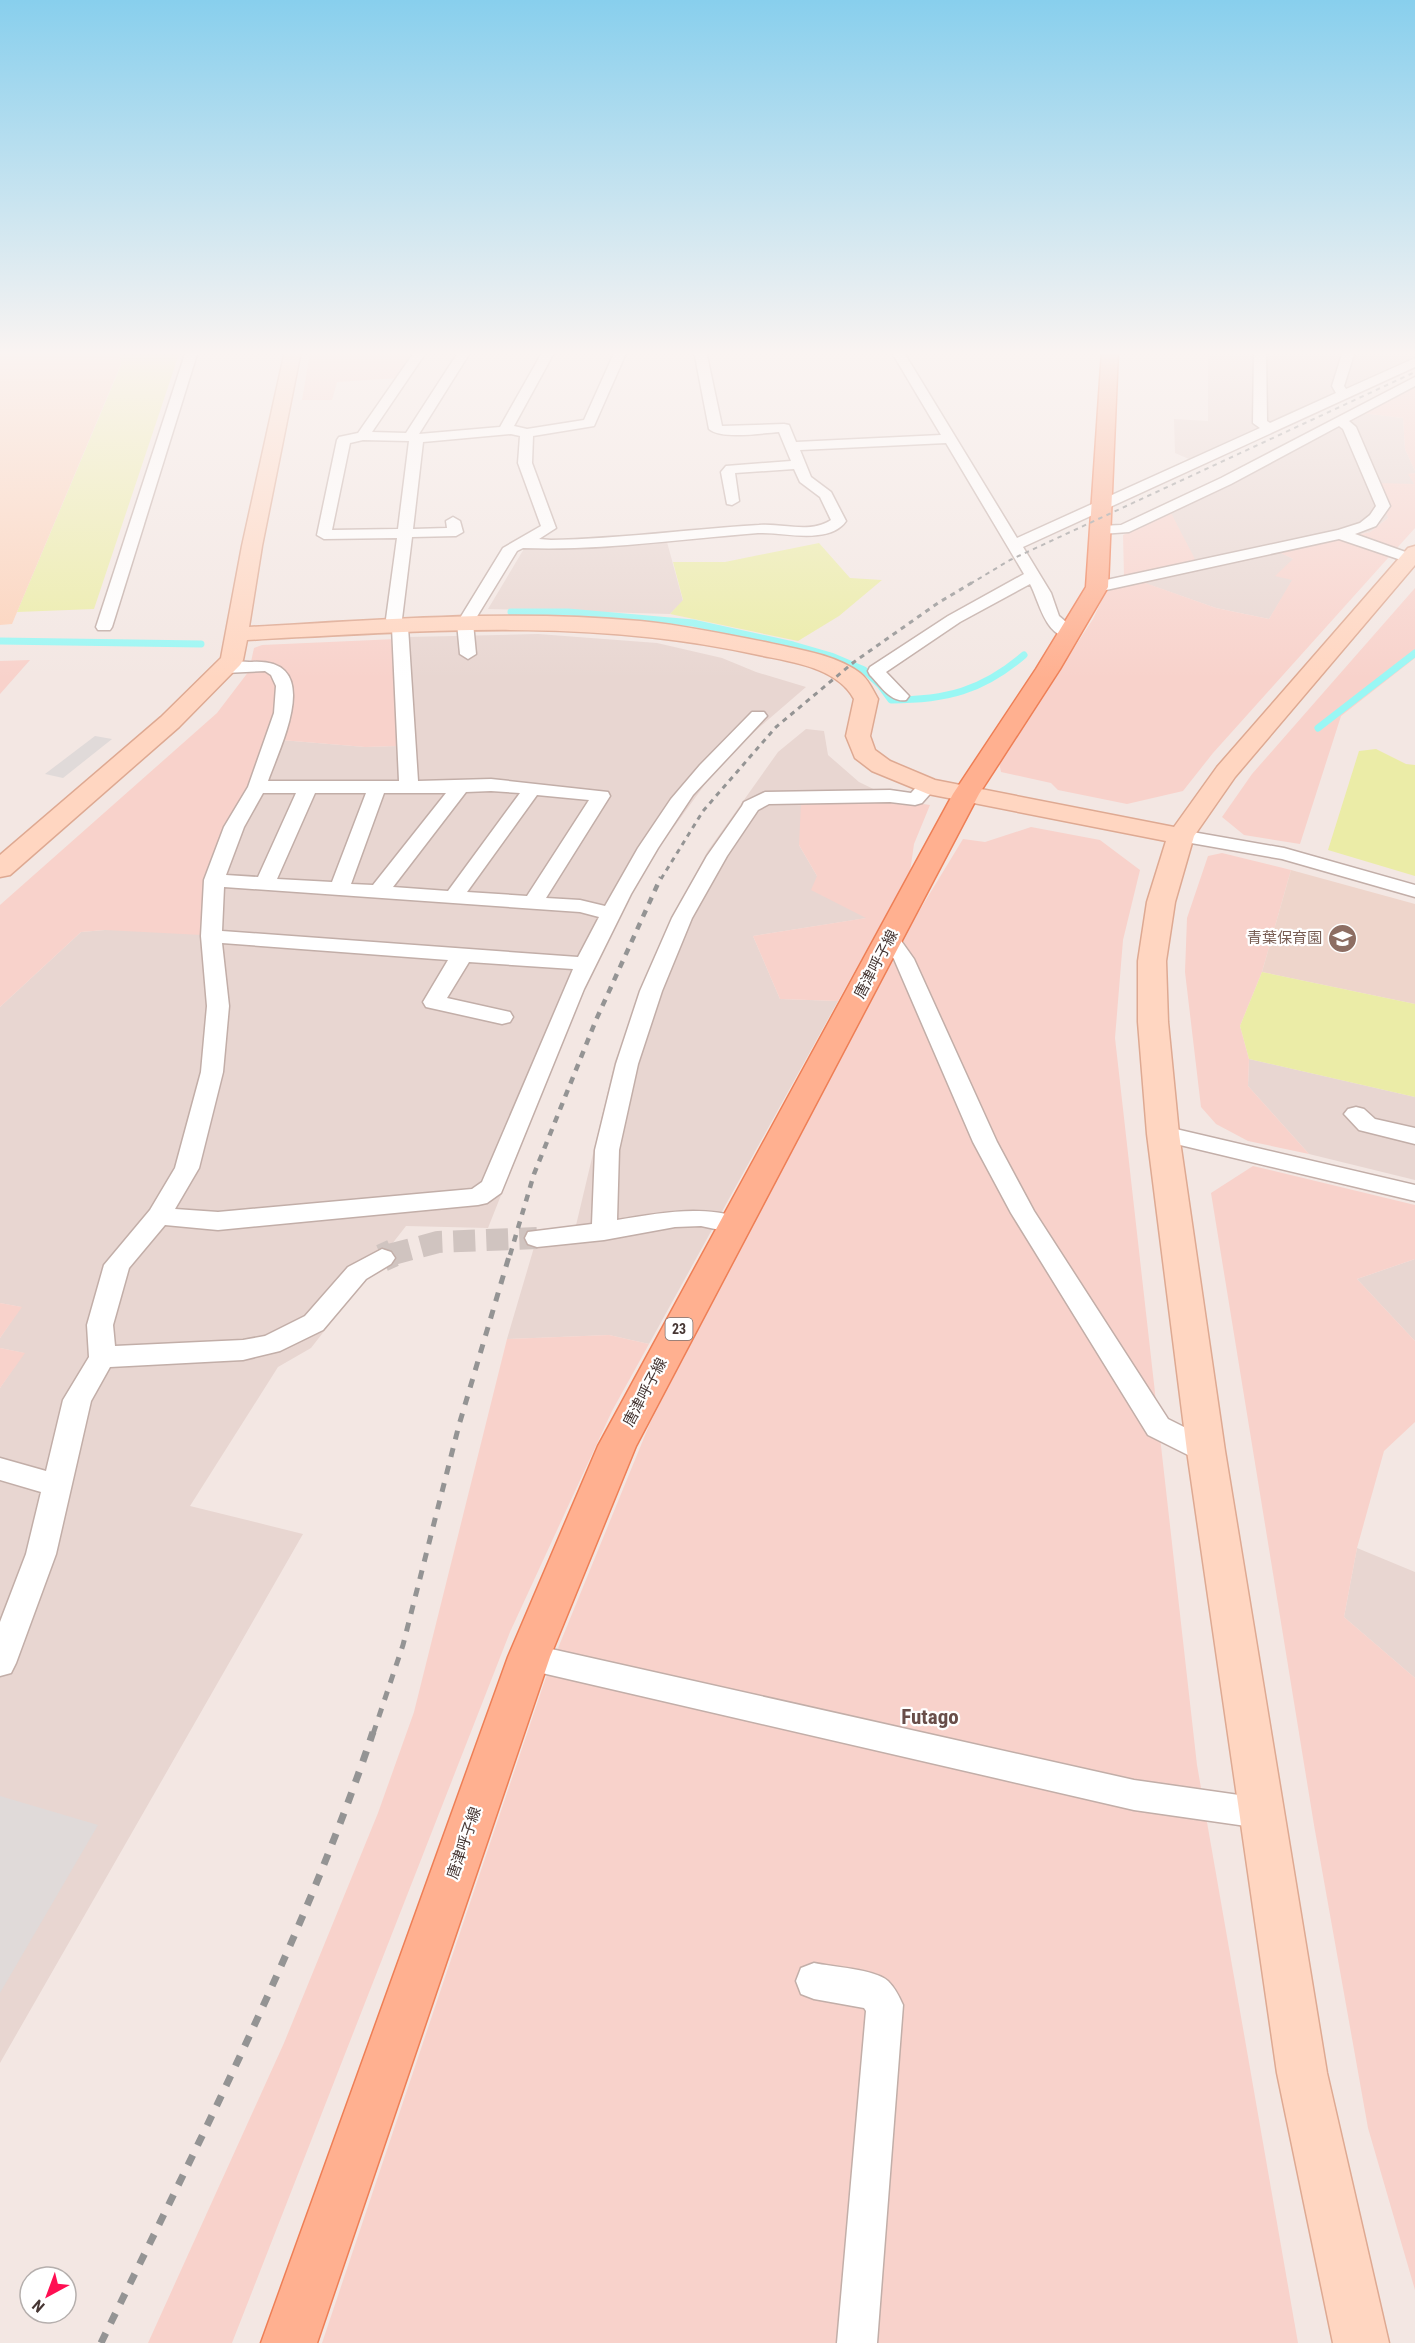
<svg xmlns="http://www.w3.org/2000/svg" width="1415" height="2343" font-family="'Roboto Condensed','Noto Sans JP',sans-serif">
	<rect width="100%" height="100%" fill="#f3e7e3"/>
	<g fill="#e8d6d1">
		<path d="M1208 351H1415V356L1189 459 1175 453 1174 419 1208 421Z"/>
		<path d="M1361 413 1403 418 1405 449 1415 471V473L1409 474 1415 484 1388 518 1370 532 1282 553 1293 559V580L1269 619 1216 608 1133 579 1170 511Z"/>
		<path d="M667 542 683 601 670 614 488 609 525 547 552 548Z"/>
		<path d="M538 634 657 643 722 658 756 672 806 687 724 758 650 860 594 960 488 1228 406 1226 311 1348 278 1367 190 1506 303 1534 0 2063V1388L24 1353 0 1348V1338L21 1307 0 1303V1007L81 932 105 930 269 739 365 747 398 746 408 637Z"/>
		<path d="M806 729 824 731 828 755 859 782 896 800 799 845 817 876 867 918 753 936 780 999 838 1001 649 1344 609 1335 507 1339 535 1244 573 1238 615 1061 670 925 707 852 778 752Z"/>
		<path d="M1249 1059 1415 1097V1180L1309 1154 1248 1086Z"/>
		<path d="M1415 1259V1341L1357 1279Z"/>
		<path d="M1357 1548 1415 1572V1678L1344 1617Z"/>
	</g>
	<g fill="#f8d2cb">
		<path d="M316 351H416L399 378 337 382 332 400H302L310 353Z"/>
		<path d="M1415 384V471L1405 449 1403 418 1361 413Z"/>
		<path d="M1415 473V528L1213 753 1183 791 1127 804 1058 790 1051 783 1001 772 999 762 1093 619 1106 591 1124 577 1123 535 1170 511 1198 565 1134 579 1216 608 1269 619 1292 580 1275 576 1293 559 1281 553 1370 532 1388 518 1378 483 1414 484 1408 474Z"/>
		<path d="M1415 588V658L1341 716 1300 844 1244 835 1222 817 1252 774Z"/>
		<path d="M396 639 398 746 365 747 269 739 202 935 105 930 81 932 0 1007V905L217 713 249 671 254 648 262 645Z"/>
		<path d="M30 660 0 694V661Z"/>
		<path d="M896 800 930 805 914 844 910 872 838 1001 780 999 753 936 866 918 811 890 817 876 799 845 801 803Z"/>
		<path d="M1031 827 1100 840 1140 870 1123 940 1115 1038 1197 1765 1298 2343H322L545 1680 650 1423 885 967 963 839 985 842Z"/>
		<path d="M1222 853 1291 870 1262 972 1240 1026 1249 1059 1248 1086 1309 1154 1248 1141 1216 1124 1201 1107 1185 972 1187 918 1208 856Z"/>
		<path d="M1253 1166 1415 1205V1259L1357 1279 1415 1341V1422L1384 1451 1357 1548 1344 1617 1415 1678V2290L1368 2128 1314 1825 1211 1193Z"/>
		<path d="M0 1303 22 1307 0 1338Z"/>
		<path d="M609 1335 649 1344 612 1411 510 1632 232 2343H148L284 2043 378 1813 414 1712 507 1339Z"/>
		<path d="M0 1348 25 1353 0 1388Z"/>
	</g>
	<path fill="#eed5cb" d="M1291 870 1415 904V1004L1262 972Z"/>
	<g fill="#ebeca7">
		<path d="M119 351H180L94 609 17 612 121 365Z"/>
		<path d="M819 543 850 578 882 580 839 616 798 641 670 614 683 600 673 562H725Z"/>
		<path d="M1376 749 1406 764 1415 765V876L1328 850 1359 751Z"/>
		<path d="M1262 972 1415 1004V1097L1249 1059 1240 1026Z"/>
	</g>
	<path fill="#fcd2ba" d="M0 351H119L121 364 12 624 0 625Z"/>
	<g fill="#e0dad9">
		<path d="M95 736 112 739 63 778 45 774Z"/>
		<path d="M0 1796 98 1825 0 1993Z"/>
	</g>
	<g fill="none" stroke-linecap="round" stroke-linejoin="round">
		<g stroke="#99f7f4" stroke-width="7">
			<path d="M511 612H568L693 623 793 645 831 656 864 670 880 685 891 700C946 700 982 691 1024 655"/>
			<path d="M0 641 201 644"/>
			<path d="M1318 728 1415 653"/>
		</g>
		<path stroke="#d0c4c0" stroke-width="22" stroke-dasharray="22 11" stroke-linecap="butt" d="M389 1255 438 1242 537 1238"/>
		<path stroke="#d0c4c0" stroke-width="28" stroke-dasharray="28 14" stroke-linecap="butt" d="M382 1258 393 1253"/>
		<defs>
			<g id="street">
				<path d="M186 351H198L112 627 110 630H98L96 627Z"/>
				<path d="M415 351H427L372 432 406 433 459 351H471L419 434 500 427 543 351H555L514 426 527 429 584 420 615 351H627L594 426 533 436 532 463 556 528 539 539 551 540C621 539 689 529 759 525 783 523 810 534 831 520L820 497 800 482 794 469 735 473 739 501 732 505 727 504 721 472 726 466 791 461 779 432C763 433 721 440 709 429L694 351H706L722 426 784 424 789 425 796 442 941 435 891 351H903L1017 538 1260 428 1253 423 1254 351H1266L1267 421 1270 423 1336 393 1332 386 1343 351H1355L1344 386 1346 389 1415 358V367L1023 547 1051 593 1059 616 1079 633 1077 636C1046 644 1040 602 1030 584L960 622 886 672 909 696 906 700C891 703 880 685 870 675L868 671 870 667 948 616 1024 574 946 443 800 450 811 477 831 492 846 521C840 530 829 534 818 535 798 538 778 532 758 533 680 539 602 551 523 548L517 551 473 623 476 654 468 659 460 654 457 623 503 548 541 526 518 463 520 436 511 434 423 442 413 529 447 528 446 521 453 517 460 521 463 532 456 536 412 537 402 619 408 627 418 781 491 779 608 792 610 796 546 898 580 900 605 906 638 848 671 799 700 765 752 712H764L767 716 693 795 658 848 631 894 584 989 501 1193 487 1203 478 1205 218 1230 165 1225 129 1268 113 1325 115 1346 243 1340 265 1336 305 1316 348 1267 382 1249 391 1252 395 1258 391 1264 366 1279 323 1330 280 1351 243 1360 110 1367 91 1401 56 1554 16 1663 11 1673 0 1676V1622L26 1554 41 1492 0 1480V1458L46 1471 63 1400 89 1357 87 1325 104 1265 150 1210 175 1168 201 1072 207 1006 201 936 204 880 224 827 248 787 274 713 276 686 271 675 265 671 225 673 217 668C223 659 242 662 252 662 325 658 281 744 268 781H399L392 627 386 619 397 538 324 539 317 535 337 440 339 437 358 433ZM363 440 409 441 398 529 332 530 350 443ZM491 791 520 793 448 891 393 887 466 792ZM263 793H296L258 877 226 875 244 827ZM315 793H366L332 882 277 879ZM384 793H446L373 885 351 884ZM537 795 589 800 527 896 467 892ZM224 887 580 912 599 917 578 957 222 931ZM222 943 448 960 423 1002 426 1007 502 1024 510 1022 513 1017 510 1012 447 998 469 962 573 969 482 1182 472 1189 218 1212 175 1209 199 1168 223 1072 229 1006Z"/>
				<path d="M1415 377V386L1349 421 1356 427 1390 506 1376 526 1355 534 1414 555V561H1404L1339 539 1097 592 1089 587 1097 582 1338 530 1360 523 1370 515 1376 506 1343 429 1339 426 1231 484 1129 532 1101 534 1094 530 1101 526 1121 525 1221 478Z"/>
				<path d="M928 780 935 782 937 786 922 803 915 805 890 802 769 804 758 810 727 856 692 918 662 991 638 1064 619 1150 617 1220C662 1213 698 1205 743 1218L746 1224 743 1230 734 1233 701 1226 675 1227 604 1240 537 1247 528 1244 525 1238 528 1232 592 1224 595 1150 616 1064 640 991 672 918 707 856 742 806 744 802 765 792 890 790 911 793 921 782Z"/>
				<path d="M1181 830 1284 848 1415 885V897L1282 859 1174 840 1171 836 1174 832Z"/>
				<path d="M890 933 897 935 914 959 997 1142 1034 1211 1168 1419 1216 1443 1220 1451 1216 1459 1206 1462 1196 1459 1148 1435 1011 1213 973 1142 894 959 880 939 883 935Z"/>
				<path d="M1356 1107 1364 1109 1375 1119 1415 1128V1144L1359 1130 1344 1114 1348 1109Z"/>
				<path d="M1163 1126 1415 1185V1201L1155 1139 1151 1134 1155 1129Z"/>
				<path d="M529 1644 1134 1780 1260 1798 1272 1802 1277 1813 1272 1824 1260 1828 1134 1810 529 1670 518 1666 514 1657 518 1648Z"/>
				<path d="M814 1963C832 1967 875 1969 888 1981 895 1988 899 1996 903 2005L877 2343H837L866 2011 864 2008 814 1999 801 1994 796 1981 801 1968Z"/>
			</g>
			<path id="secondary" d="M285 351H301L262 546 249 627C379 620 510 609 640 621 682 625 723 634 765 642 795 649 835 654 860 673 868 679 873 690 878 699L870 736 875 750 890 761 935 780 1174 827 1217 767 1408 548 1415 546V565L1235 777 1194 836 1175 902 1166 961 1168 1022 1179 1134 1225 1451 1327 2073 1389 2343H1333L1277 2073 1187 1451 1147 1134 1138 1022V961L1147 902 1166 841 928 794 872 771 855 758 846 736 854 699C837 667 791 662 759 655 587 617 421 631 247 640L243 660 240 665 179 727 10 875 0 877V855L161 717 221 658 242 546Z"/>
			<path id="primary" d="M1102 351H1118L1108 587 1060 669 979 794 636 1446 550 1657 317 2343H261L508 1657 598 1446 953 794 1036 669 1086 587Z"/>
		</defs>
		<use href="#street" stroke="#c2aea8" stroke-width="3"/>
		<use href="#secondary" stroke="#dea992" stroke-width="3"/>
		<use href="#primary" stroke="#ee7f56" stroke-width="3"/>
		<use href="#street" fill="#fff" fill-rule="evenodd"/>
		<use href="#secondary" fill="#ffd6c1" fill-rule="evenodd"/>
		<use href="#primary" fill="#ffb090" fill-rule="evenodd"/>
		<path stroke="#949494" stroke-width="2" stroke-dasharray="4.5 4.5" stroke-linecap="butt" d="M970 584 1010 560 1415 372"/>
		<path stroke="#949494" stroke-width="3" stroke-dasharray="5 5" stroke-linecap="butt" d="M661 879 703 811 776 727 854 662 938 603 973 582"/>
		<path stroke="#949494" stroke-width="4.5" stroke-dasharray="7 7" stroke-linecap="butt" d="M510 1255 534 1174 596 1020 661 877"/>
		<path stroke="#949494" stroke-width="5" stroke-dasharray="9 9" stroke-linecap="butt" d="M373 1734 403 1645 459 1425 510 1253"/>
		<path stroke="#949494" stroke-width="7" stroke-dasharray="11 11" stroke-linecap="butt" d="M101 2343C198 2143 302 1943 373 1732"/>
	</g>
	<linearGradient id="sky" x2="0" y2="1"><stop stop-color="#88cfed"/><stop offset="0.52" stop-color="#faf4f2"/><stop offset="1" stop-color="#faf4f2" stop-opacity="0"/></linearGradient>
	<rect width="1415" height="679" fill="url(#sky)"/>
	<defs>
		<symbol id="school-disc" viewBox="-11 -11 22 22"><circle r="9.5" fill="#8d6e63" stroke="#fff"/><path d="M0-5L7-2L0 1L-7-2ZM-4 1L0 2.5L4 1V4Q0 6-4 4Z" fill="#fff"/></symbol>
	</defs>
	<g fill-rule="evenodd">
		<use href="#school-disc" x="1326" y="922" width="33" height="33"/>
	</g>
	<g text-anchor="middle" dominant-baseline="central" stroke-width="4.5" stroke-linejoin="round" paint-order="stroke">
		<rect fill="#fff" stroke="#7e7270" stroke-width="1.5" x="665.5" y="1318" width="27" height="22" rx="4.5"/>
		<g font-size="14" font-weight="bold" fill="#463633">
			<text x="679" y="1329">23</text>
		</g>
		<g font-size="15" fill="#785e54" stroke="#fff" text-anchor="end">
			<text x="1322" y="938">青葉保育園</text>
		</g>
		<g font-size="15" fill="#463633" stroke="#fff">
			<text transform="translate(876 964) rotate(-62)">唐津呼子線</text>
			<text transform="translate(645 1392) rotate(-62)">唐津呼子線</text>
			<text transform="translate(464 1843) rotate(-71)">唐津呼子線</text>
		</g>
		<g font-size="21" font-weight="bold" fill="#694e49" stroke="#fff">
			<text x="930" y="1717">Futago</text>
		</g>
	</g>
	<g transform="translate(48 2295) rotate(221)"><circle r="28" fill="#ffffff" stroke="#b5afad" stroke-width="1.5"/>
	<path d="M0-4.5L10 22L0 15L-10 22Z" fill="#ff0e52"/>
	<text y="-9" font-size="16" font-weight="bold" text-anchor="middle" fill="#463633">N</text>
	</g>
</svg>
